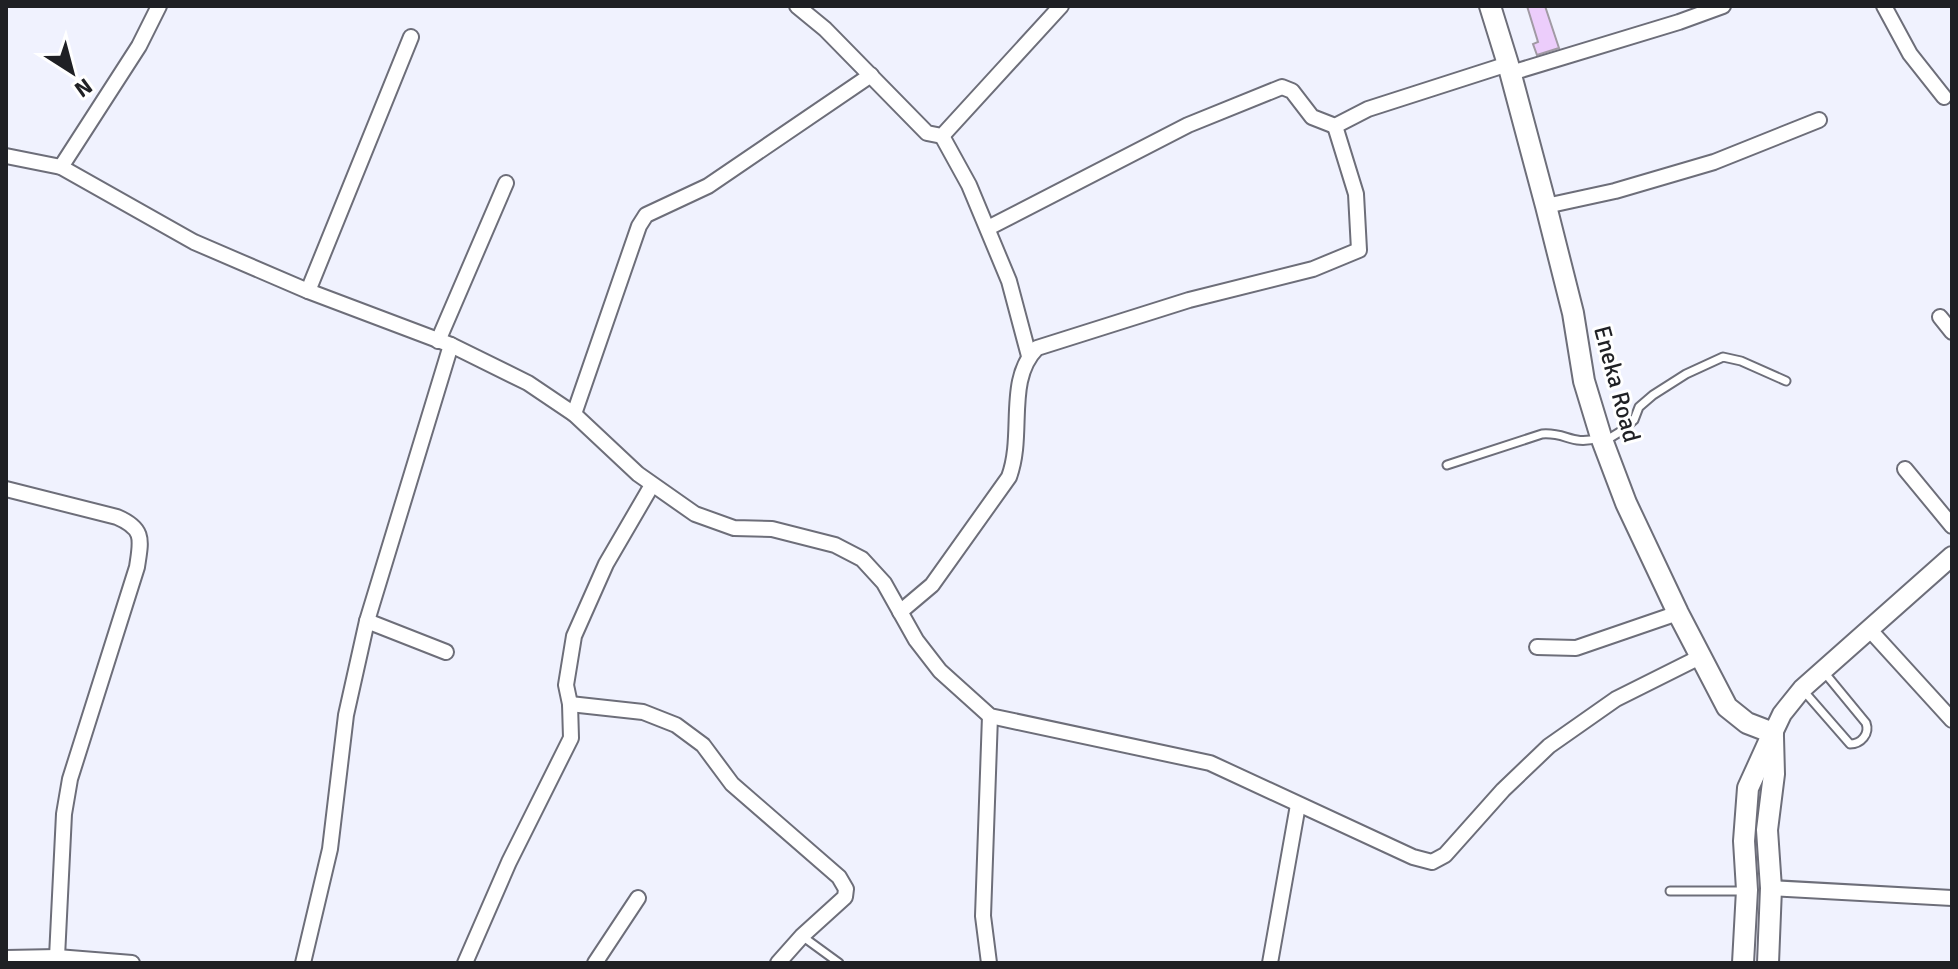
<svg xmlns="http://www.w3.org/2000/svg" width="1958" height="969" font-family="Signika,sans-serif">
	<rect width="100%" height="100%" fill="#f0f2fe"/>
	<path fill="#eccdfb" stroke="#a19aa4" stroke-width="2" d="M1527 6H1545L1559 48 1537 55 1533 44 1538 42Z"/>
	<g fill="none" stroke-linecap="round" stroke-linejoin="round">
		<defs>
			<g id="service">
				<path d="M1605 441 1623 430 1634 420 1639 407 1653 395 1686 374 1723 357 1741 361 1786 381"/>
				<path d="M1447 465 1542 434C1567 432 1571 446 1599 438"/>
				<path d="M1802 689 1850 744C1861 744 1870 734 1866 723L1824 672"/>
				<path d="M1670 891H1743"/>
				<path d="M802 936 839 963"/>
			</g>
			<g id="minor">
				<path d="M797 6 825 29 927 133 942 136 1061 6"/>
				<path d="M1884 6 1910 54 1944 97"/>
				<path d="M1511 73 1679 22 1723 6"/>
				<path d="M942 136 969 185 1009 281 1029 356"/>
				<path d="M6 156 61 167 194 242 308 291 451 345 528 383 574 414 638 474 695 514 734 528 772 529 835 545 862 559 884 583 916 640 940 671 990 716 1210 763 1413 857 1432 862 1445 855 1503 790 1549 746 1616 699 1700 657"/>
				<path d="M61 167 139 46 159 6"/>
				<path d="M1546 206 1615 191 1714 162 1819 120"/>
				<path d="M988 228 1188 125 1282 87 1292 91 1312 117 1335 126 1368 109 1508 64"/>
				<path d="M308 291 411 37"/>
				<path d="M1940 317 1952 332"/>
				<path d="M438 341 506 183"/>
				<path d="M574 414 639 226 646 215 708 186 871 75"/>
				<path d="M1905 469 1952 526"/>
				<path d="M6 489 117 517C145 529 141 540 137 567L70 779 64 814 57 957"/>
				<path d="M900 612 932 585 1009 477C1025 434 1005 380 1037 348L1189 300 1313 269 1359 250 1356 194 1335 126"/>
				<path d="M367 621 446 652"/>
				<path d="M1869 629 1952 720"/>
				<path d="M1537 647 1576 648 1678 613"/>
				<path d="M570 704 643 712 676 725 703 745 732 784 839 877 846 889 845 897 802 936 778 963"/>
				<path d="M1771 888 1952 898"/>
				<path d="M6 958 57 957 132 963"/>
				<path d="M303 963 330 849 346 715 367 621 451 345"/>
				<path d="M465 963 509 862 571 738 570 704 566 685 574 636 606 564 652 485"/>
				<path d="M595 963 638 898"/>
				<path d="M989 963 983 916 990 716"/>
				<path d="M1270 963 1298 805"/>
			</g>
			<path id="tertiary" d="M1773 733 1782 714 1802 689 1952 556"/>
			<g id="secondary">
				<path d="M1490 6 1508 64 1546 206 1573 313 1584 381 1601 437 1626 503 1678 613 1727 707 1747 723 1773 733"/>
				<path d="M1743 963 1747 890 1744 841 1748 788 1773 733"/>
				<path d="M1768 963 1771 888 1767 830 1774 774 1773 737"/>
			</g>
		</defs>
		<use href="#service" stroke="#6d6e79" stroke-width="11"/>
		<use href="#minor" stroke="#6d6e79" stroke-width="18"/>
		<use href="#tertiary" stroke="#6d6e79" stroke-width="22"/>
		<use href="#secondary" stroke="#6d6e79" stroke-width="24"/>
		<use href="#service" stroke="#fff" stroke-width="7"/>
		<use href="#minor" stroke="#fff" stroke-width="14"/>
		<use href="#tertiary" stroke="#fff" stroke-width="18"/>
		<use href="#secondary" stroke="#fff" stroke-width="20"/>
	</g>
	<g text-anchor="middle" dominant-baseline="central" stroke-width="6" stroke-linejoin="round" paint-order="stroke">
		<g font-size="24" fill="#1f2024" stroke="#fff">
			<text transform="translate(1617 384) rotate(75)">Eneka Road</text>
		</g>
	</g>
	<rect width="1958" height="969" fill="none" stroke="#1f2024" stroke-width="16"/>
	<g transform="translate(72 72) rotate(144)" stroke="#ffffff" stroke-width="6" paint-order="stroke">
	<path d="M0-6L14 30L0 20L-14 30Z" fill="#1f2024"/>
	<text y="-12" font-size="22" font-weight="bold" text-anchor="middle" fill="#1f2024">N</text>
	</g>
</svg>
